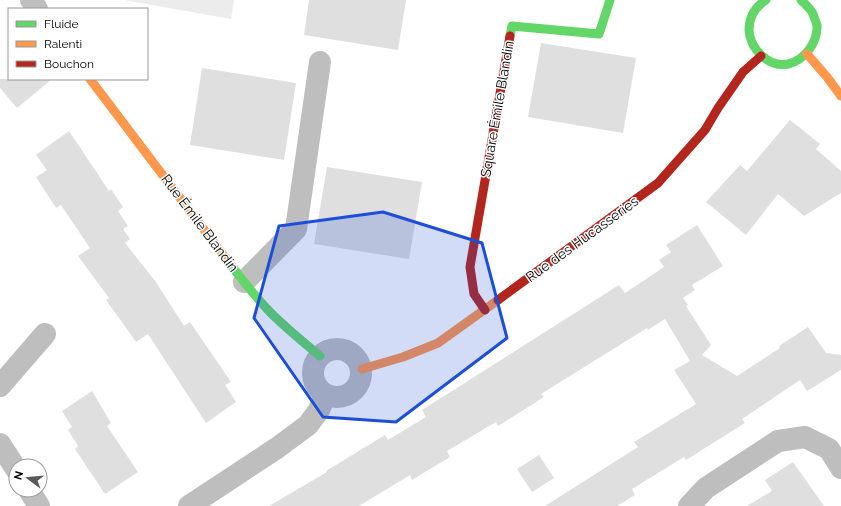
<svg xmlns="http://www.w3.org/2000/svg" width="841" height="506" font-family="Raleway,sans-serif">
	<rect width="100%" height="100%" fill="#fff"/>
	<path fill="#ececec" d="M124 0H234L231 19Z"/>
	<g fill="#dfdfdf">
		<path d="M309 0H406L398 50 304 35Z"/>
		<path d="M541 43 636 58 623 133 528 117Z"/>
		<path d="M202 68 296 83 284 160 190 145Z"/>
		<path d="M0 79H52L17 108 0 88Z"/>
		<path d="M790 120 820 144 816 149 841 171V193L804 216 778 194 746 235 706 202 740 165 747 171Z"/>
		<path d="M69 131 109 191 111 189 123 207 118 211 128 226 123 229 130 239 125 243 156 282 184 326 190 322 231 382 225 385 236 402 206 423 148 334 136 342 106 300 109 298 78 256 90 248 61 205 56 208 36 177 47 170 36 155Z"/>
		<path d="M327 167 422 182 409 259 314 244Z"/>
		<path d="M697 225 723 266 692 285 695 290 683 298 688 305 686 306 711 345 702 355 737 376 780 348 779 346 808 327 826 353 841 355V370L807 391 800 380 742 419 745 423 686 460 684 457 632 489 635 495 617 506H545L638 447 634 442 696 404 674 370 690 361 665 319 648 330 647 328 541 394 544 397 498 426 496 422 447 451 450 457 412 480 410 475 359 506H269L327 472 326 471 385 435 388 440 426 417 422 410 619 285 625 293 664 267 659 260 671 252 666 245Z"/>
		<path d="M92 391 111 423 107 426 138 472 105 494 75 449 78 446 68 430 72 427 62 411Z"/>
		<path d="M539 455 554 478 532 492 517 469Z"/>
		<path d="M793 462 824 506H747L772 491 765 480Z"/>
	</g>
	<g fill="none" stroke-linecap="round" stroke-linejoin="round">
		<g stroke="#bebebe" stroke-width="22">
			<path d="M31 0 37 9"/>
			<path d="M244 282 296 229 320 62"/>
			<circle cx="337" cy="373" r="24"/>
			<path d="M0 386 45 334"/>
			<path d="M0 444 16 469"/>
			<path d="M29 490 39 506"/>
			<path d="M189 506 277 448 308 425 319 410 325 396"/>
			<path d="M689 506 706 488 778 441 805 437 829 449 841 468"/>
		</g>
		<g stroke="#63d668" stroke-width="9">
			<path d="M766 0C755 7 749 17 749 30 750 49 769 68 788 64 805 60 818 42 817 25 816 22 814 17 813 14 811 9 805 4 801 0"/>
			<path d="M510 36 512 26 599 34 610 0"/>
			<path d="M227 260C241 278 255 297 271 313 286 328 303 342 320 356"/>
		</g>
		<g stroke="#ff974d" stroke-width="9">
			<path d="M807 54 827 77 841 96"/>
			<path d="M90 79 227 260"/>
			<path d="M362 369 403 357 438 343 498 300"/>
		</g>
		<g stroke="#b3261e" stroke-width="9">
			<path d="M498 300 658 183 705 130 718 108 743 72 761 56"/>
			<path d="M485 310 474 294 470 267 510 36"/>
		</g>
	</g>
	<path fill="#1d4ed8" fill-opacity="0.2" stroke="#1d4ed8" stroke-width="3" stroke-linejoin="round" d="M383 212 482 243 507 338 396 422 323 417 254 318 279 226Z"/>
	<g text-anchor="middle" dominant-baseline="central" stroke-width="3" stroke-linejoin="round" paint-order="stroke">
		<g font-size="14" fill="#000" stroke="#fff">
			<text transform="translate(497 109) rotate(-80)">Square Émile Blandin</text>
			<text transform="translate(200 223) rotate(53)">Rue Émile Blandin</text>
			<text transform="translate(582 239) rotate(-36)">Rue des Hucasseries</text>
		</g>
	</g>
	<rect x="8" y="8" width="140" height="72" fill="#ffffff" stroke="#999999"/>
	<rect x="16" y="21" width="20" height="6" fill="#63d668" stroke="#999999"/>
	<text x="44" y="28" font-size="12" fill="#000000">Fluide</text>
	<rect x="16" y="41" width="20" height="6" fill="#ff974d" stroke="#999999"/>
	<text x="44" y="48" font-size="12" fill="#000000">Ralenti</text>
	<rect x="16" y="61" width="20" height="6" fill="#b3261e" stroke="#999999"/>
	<text x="44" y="68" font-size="12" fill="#000000">Bouchon</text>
	<g transform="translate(28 478) rotate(286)"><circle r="19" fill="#ffffff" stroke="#999999"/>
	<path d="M0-3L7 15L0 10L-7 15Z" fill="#595959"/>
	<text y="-6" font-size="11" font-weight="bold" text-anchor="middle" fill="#000000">N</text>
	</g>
</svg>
